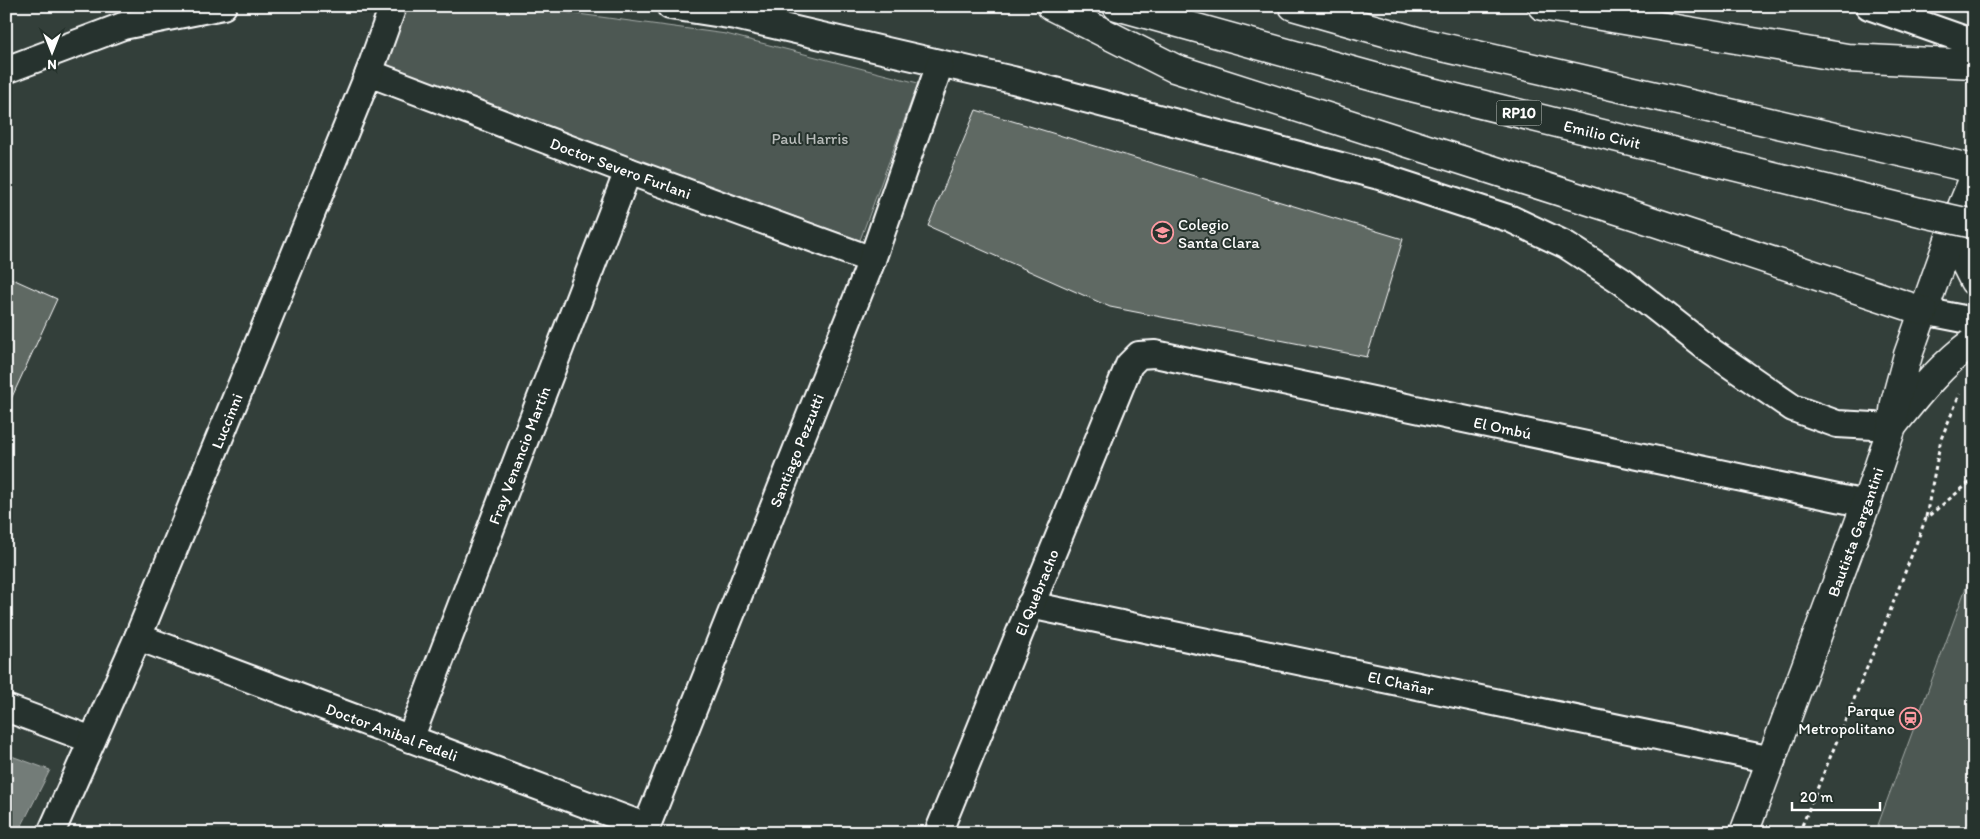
<svg xmlns="http://www.w3.org/2000/svg" width="1980" height="839" font-family="Itim,sans-serif">
	<rect width="100%" height="100%" fill="#333f3a"/>
	<filter id="ink" filterUnits="userSpaceOnUse"><feTurbulence type="fractalNoise" baseFrequency=".02" numOctaves="2"/><feDisplacementMap in="SourceGraphic" scale="10" xChannelSelector="R" yChannelSelector="G"/><feConvolveMatrix kernelMatrix="1 2 1 2 8 2 1 2 1" color-interpolation-filters="sRGB"/></filter>
	<g filter="url(#ink)">
		<g fill="#4d5853" stroke="#a6aca9">
			<path d="M400 6H519L726 34 918 83 860 240 379 67Z"/>
			<path d="M1974 566V833H1875Z"/>
		</g>
		<path fill="#737b78" stroke="#abb0ae" d="M6 754 50 770 18 833H6Z"/>
		<g fill="#5f6964" stroke="#fff">
			<path d="M976 110 1403 239 1367 357 1110 307 928 226Z"/>
			<path d="M6 276 57 299 6 410Z"/>
		</g>
		<g fill="none" stroke-linecap="round" stroke-linejoin="round">
			<defs>
				<g id="minor">
					<path d="M670 6 735 16 1013 80 1379 176 1511 219 1566 245 1623 282 1712 352 1793 408 1837 424 1892 427"/>
					<path d="M1869 6 1974 43"/>
					<path d="M6 70 123 26 223 6"/>
					<path id="s1" d="M369 73 628 171 872 260"/>
					<path d="M1923 311 1974 321"/>
					<path id="s2" d="M1030 605 1772 760"/>
					<path id="s3" d="M138 637 647 827"/>
					<path d="M6 708 92 740"/>
					<path id="s4" d="M410 739 628 171"/>
					<path id="s5" d="M51 833 138 637 369 73 393 6"/>
					<path id="s6" d="M644 833 872 260 940 64"/>
					<path id="s7" d="M938 833 1129 365 1139 355 1155 354 1866 504"/>
				</g>
				<g id="tertiary">
					<path d="M1974 178 1954 226 1965 263 1974 281"/>
					<path d="M1894 424C1919 393 1942 364 1974 341"/>
					<path id="s8" d="M1744 833 1866 504 1892 427 1895 403 1908 355 1954 226"/>
				</g>
				<g id="motorway">
					<path d="M1051 6 1174 68 1630 214 1923 311"/>
					<path id="s9" d="M1117 6 1403 85 1924 213"/>
					<path d="M1293 6 1420 42 1974 169"/>
					<path d="M1542 6 1847 58 1974 64"/>
				</g>
			</defs>
			<use href="#minor" stroke="#fff" stroke-width="30"/>
			<use href="#tertiary" stroke="#fff" stroke-width="31"/>
			<use href="#motorway" stroke="#fff" stroke-width="31"/>
			<g stroke="#fff" stroke-width="3" stroke-dasharray="4 4" stroke-linecap="butt">
				<path d="M1926 517 1941 439 1960 394"/>
				<path d="M1799 833 1885 624 1926 518 1974 479"/>
			</g>
			<use href="#minor" stroke="#26332d" stroke-width="26"/>
			<use href="#tertiary" stroke="#26332d" stroke-width="28"/>
			<use href="#motorway" stroke="#26332d" stroke-width="28"/>
			<defs>
				<path id="motorway-bridge" d="M1924 213 1974 224"/>
			</defs>
			<use href="#motorway-bridge" stroke="#fff" stroke-width="31" stroke-linecap="butt"/>
			<use href="#motorway-bridge" stroke="#26332d" stroke-width="28"/>
		</g>
	</g>
	<defs>
		<symbol id="university-ring" viewBox="-11 -11 22 22"><circle r="9.5" fill="#26332d" stroke="#ff9aa2" stroke-width="1.5"/><path d="M0-5L7-2L0 1L-7-2ZM-4 1L0 2.5L4 1V4Q0 6-4 4Z" fill="#ff9aa2"/></symbol>
		<symbol id="station-ring" viewBox="-11 -11 22 22"><circle r="9.5" fill="#26332d" stroke="#ff9aa2" stroke-width="1.5"/><path d="M-3-6H3Q5-6 5-4V2Q5 4 3 4L4.5 6H3L1.5 4h-3L-3 6H-4.5L-3 4Q-5 4-5 2V-4Q-5-6-3-6ZM-3.5-4v3h7v-3ZM-3.5 1v1.5H-2V1ZM2 1v1.5H3.5V1Z" fill="#ff9aa2"/></symbol>
	</defs>
	<g fill-rule="evenodd">
		<use href="#university-ring" x="1150" y="220" width="25" height="25"/>
		<use href="#station-ring" x="1898" y="706" width="25" height="25"/>
	</g>
	<g text-anchor="middle" dominant-baseline="central" stroke-width="4" stroke-linejoin="round" paint-order="stroke">
		<rect fill="#26332d" stroke="#bec2c0" stroke-width="1" x="1496.5" y="100.5" width="45" height="25" rx="4"/>
		<g font-size="15" font-weight="bold" fill="#fff">
			<text x="1519" y="113">RP10</text>
		</g>
		<g font-size="16" fill="#fff" stroke="#26332d">
			<text stroke="none"><textPath href="#s9" startOffset="502">Emilio Civit</textPath></text>
			<text stroke="none"><textPath href="#s1" startOffset="269">Doctor Severo Furlani</textPath></text>
			<text stroke="none"><textPath href="#s5" startOffset="448">Luccinni</textPath></text>
			<text stroke="none"><textPath href="#s7" startOffset="891">El Ombú</textPath></text>
			<text stroke="none"><textPath href="#s6" startOffset="412">Santiago Pezzutti</textPath></text>
			<text stroke="none"><textPath href="#s4" startOffset="304">Fray Venancio Martín</textPath></text>
			<text stroke="none"><textPath href="#s8" startOffset="321">Bautista Gargantini</textPath></text>
			<text stroke="none"><textPath href="#s7" startOffset="260">El Quebracho</textPath></text>
			<text stroke="none"><textPath href="#s2" startOffset="379">El Chañar</textPath></text>
			<text stroke="none"><textPath href="#s3" startOffset="271">Doctor Anibal Fedeli</textPath></text>
		</g>
		<g font-size="16" fill="#b8bcba" stroke="#26332d">
			<text x="810" y="138">Paul Harris</text>
		</g>
		<g font-size="16" fill="#fff" stroke="#26332d" text-anchor="start">
			<text x="1178" y="224">Colegio<tspan x="1178" dy="18">Santa Clara</tspan></text>
			<text x="1895" y="710" text-anchor="end">Parque<tspan x="1895" dy="18">Metropolitano</tspan></text>
		</g>
	</g>
	<rect width="1980" height="839" fill="none" stroke="#26332d" stroke-width="25"/>
	<rect x="12" y="12" width="1955" height="814" fill="none" stroke="#fff" stroke-width="2" filter="url(#ink)"/>
	<g transform="translate(52 52) rotate(180)" stroke="#26332d" stroke-width="4" paint-order="stroke">
	<path d="M0-4L9 19L0 12L-9 19Z" fill="#ffffff"/>
	<text y="-8" font-size="14" font-weight="bold" text-anchor="middle" fill="#ffffff">N</text>
	</g>
	<path d="M1792 802v8h88v-8" fill="none" stroke="#ffffff" stroke-width="2.5"/>
	<text x="1800" y="802" font-size="15" fill="#ffffff" stroke="#26332d" stroke-width="4" paint-order="stroke">20 m</text>
</svg>
